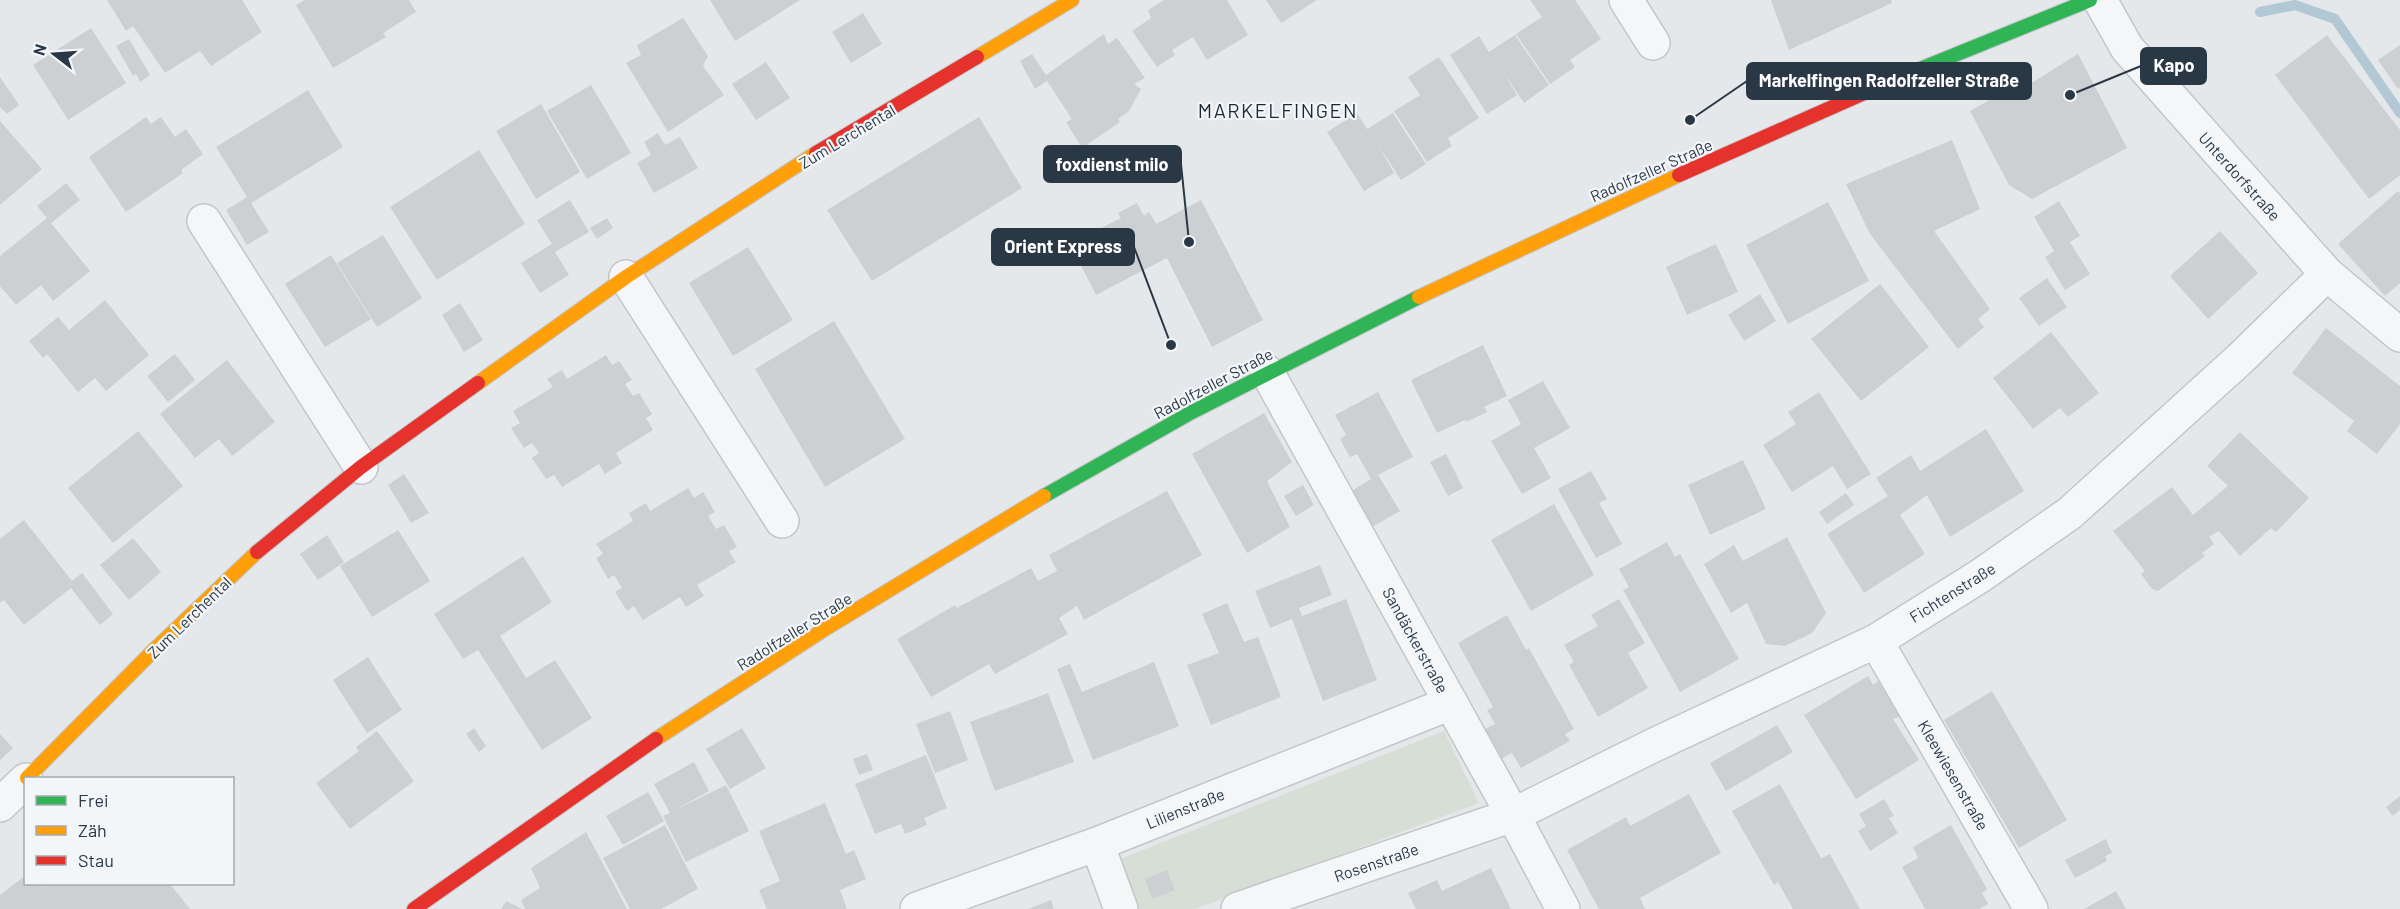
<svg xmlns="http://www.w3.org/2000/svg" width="2400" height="909" font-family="Barlow,sans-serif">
	<rect width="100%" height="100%" fill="#e5e8ea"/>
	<path fill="#d7ded5" d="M1444 731 1479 803 1195 909H1135L1120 859Z"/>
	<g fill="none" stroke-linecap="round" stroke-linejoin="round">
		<path stroke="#b3c8d5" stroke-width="10" d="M2260 12 2295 5 2335 19 2400 113"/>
	</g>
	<g fill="#cdd0d3">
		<path d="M107 0H242L262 32 211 66 200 51 165 73 133 26 126 31Z"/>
		<path d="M305 0H409L416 12 383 33 386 37 333 68 296 5Z"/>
		<path d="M710 0H800L735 41Z"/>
		<path d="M1164 0H1227L1248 35 1207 60 1193 37 1172 50 1175 55 1157 67 1132 31 1151 18 1148 10Z"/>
		<path d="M1266 0H1317L1281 23Z"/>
		<path d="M1530 0H1575L1601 39 1570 60 1575 67 1550 84 1516 34 1542 17Z"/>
		<path d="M1771 0H1891L1892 3 1789 50Z"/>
		<path d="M863 13 882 44 851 63 832 32Z"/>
		<path d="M683 18 708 56 703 66 724 95 668 132 626 63 641 55 637 45Z"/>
		<path d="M91 28 126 83 68 120 33 65Z"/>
		<path d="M1104 34 1108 44 1117 38 1145 78 1134 84 1141 89 1129 111 1118 119 1120 122 1082 148 1066 122 1072 119 1047 81 1035 89 1020 61 1032 54 1046 75Z"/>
		<path d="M1515 35 1549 85 1524 103 1504 73 1517 95 1487 114 1450 55 1479 36 1489 52Z"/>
		<path d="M2327 35 2400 130V175L2369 199 2275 75Z"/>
		<path d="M129 39 150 75 140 82 136 74 133 76 116 46Z"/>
		<path d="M2400 45V87L2398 89 2378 60Z"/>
		<path d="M2078 54 2127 148 2032 199 2009 185 1970 111 2014 86 2017 92Z"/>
		<path d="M1439 57 1479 118 1448 138 1452 146 1427 162 1394 111 1420 95 1408 77Z"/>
		<path d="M766 62 790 98 756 120 732 84Z"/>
		<path d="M0 77 19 105 7 114 0 107Z"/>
		<path d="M591 85 631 153 587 179 547 111Z"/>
		<path d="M308 90 343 147 251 203 269 232 247 245 226 210 247 197 216 147Z"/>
		<path d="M541 104 580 172 536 199 496 131Z"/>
		<path d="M1357 113 1367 129 1393 113 1426 164 1401 180 1378 145 1394 173 1364 191 1327 132Z"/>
		<path d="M146 117 151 124 161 117 175 137 186 129 203 154 181 170 183 173 126 212 89 157Z"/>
		<path d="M979 117 1022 188 872 281 827 210Z"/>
		<path d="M0 121 42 169 0 205Z"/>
		<path d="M658 133 665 145 680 137 698 168 654 193 637 163 651 155 644 142Z"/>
		<path d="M1952 140 1980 209 1934 231 1990 309 1978 319 1984 327 1958 349 1870 234 1846 184Z"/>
		<path d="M479 150 525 224 437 280 390 207Z"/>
		<path d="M66 183 80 200 51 223 90 271 53 301 41 285 16 305 0 286V256L47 218 37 206Z"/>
		<path d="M2398 191 2400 193V283L2385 296 2338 244Z"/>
		<path d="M570 200 589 232 555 252 569 275 540 293 521 263 552 244 537 220Z"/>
		<path d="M1201 200 1263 320 1212 347 1167 258 1096 295 1070 244 1121 218 1118 213 1137 203 1144 216 1149 212 1156 224Z"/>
		<path d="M2059 201 2080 236 2070 242 2090 274 2065 290 2045 257 2054 251 2034 217Z"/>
		<path d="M1828 202 1869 281 1788 324 1746 245Z"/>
		<path d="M607 218 613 228 597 239 590 228Z"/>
		<path d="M2220 231 2258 273 2208 319 2170 276Z"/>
		<path d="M383 235 422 298 377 327 337 263Z"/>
		<path d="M1716 244 1738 292 1687 315 1666 267Z"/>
		<path d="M748 247 793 320 733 356 689 283Z"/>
		<path d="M331 255 371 319 325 347 285 284Z"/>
		<path d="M2047 278 2067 307 2039 326 2019 298Z"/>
		<path d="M1880 284 1929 347 1861 401 1811 339Z"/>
		<path d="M1760 294 1776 321 1744 341 1728 315Z"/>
		<path d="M105 300 149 355 106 391 95 378 78 392 47 354 43 358 29 341 58 317 69 330Z"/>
		<path d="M460 303 483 340 464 352 442 315Z"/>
		<path d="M834 321 905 439 825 487 755 369Z"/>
		<path d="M2326 328 2400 386V424L2377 454 2347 431 2354 421 2292 373Z"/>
		<path d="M2051 332 2099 393 2068 417 2060 408 2033 429 1993 378Z"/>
		<path d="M1483 345 1507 396 1484 407 1487 412 1466 422 1465 420 1437 433 1411 380Z"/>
		<path d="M175 354 195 380 168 402 147 376Z"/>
		<path d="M606 355 612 365 619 361 632 380 625 384 633 396 639 393 652 414 646 418 653 430 616 453 622 463 605 474 599 464 562 487 554 475 546 479 532 458 539 453 532 443 524 448 511 428 520 423 513 411 553 387 547 379 562 370 567 379Z"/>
		<path d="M227 360 275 422 232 456 219 439 195 458 160 414Z"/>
		<path d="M1543 381 1570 428 1534 448 1551 478 1522 494 1491 441 1521 424 1508 400Z"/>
		<path d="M1378 392 1413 457 1378 475 1400 511 1370 528 1350 492 1371 479 1357 454 1350 457 1340 439 1346 435 1335 415Z"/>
		<path d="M1819 392 1871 474 1847 489 1833 466 1792 492 1763 445 1796 424 1788 412Z"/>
		<path d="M1264 413 1292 462 1267 481 1290 527 1247 553 1192 454Z"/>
		<path d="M1986 429 2024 491 1950 537 1927 495 1900 515 1925 554 1864 593 1827 534 1888 496 1876 478 1911 455 1920 471Z"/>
		<path d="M138 431 183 486 113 543 68 488Z"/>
		<path d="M2240 432 2309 498 2276 532 2271 528 2240 556 2219 531 2209 537 2214 544 2202 553 2205 556 2158 591 2152 589 2141 574 2145 571 2113 531 2172 487 2193 515 2228 486 2207 466Z"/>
		<path d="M1446 454 1463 488 1448 496 1430 462Z"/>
		<path d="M1743 460 1766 509 1710 535 1688 485Z"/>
		<path d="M1591 471 1607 499 1599 503 1622 544 1596 558 1558 489Z"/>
		<path d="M404 474 429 513 411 523 388 485Z"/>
		<path d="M1303 485 1314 505 1296 516 1284 496Z"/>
		<path d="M688 488 694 498 703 492 715 512 708 516 716 529 724 525 737 547 729 551 736 562 697 585 704 596 686 607 680 597 643 620 634 606 627 611 615 592 622 588 614 575 608 579 596 558 603 554 596 544 633 521 629 513 646 503 650 511Z"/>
		<path d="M1167 491 1202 555 1084 620 1077 606 1059 618 1068 634 995 674 989 664 931 697 897 639 955 605 957 608 1031 568 1038 581 1057 571 1060 576 1049 555Z"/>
		<path d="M1846 493 1854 505 1827 524 1819 512Z"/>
		<path d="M1554 504 1594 575 1531 611 1491 540Z"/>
		<path d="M24 520 72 581 82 573 113 614 100 625 71 588 24 625 4 600 0 603V539Z"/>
		<path d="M398 530 430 581 372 617 340 566Z"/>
		<path d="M327 535 344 562 318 580 300 554Z"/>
		<path d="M1787 537 1826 613 1812 633 1785 646 1766 644 1747 603 1731 613 1704 564 1734 545 1743 561Z"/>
		<path d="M133 538 161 572 129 600 100 565Z"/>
		<path d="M1667 542 1675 557 1680 554 1739 659 1680 692 1623 590 1629 587 1619 569Z"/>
		<path d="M523 556 552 602 500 636 526 678 555 660 592 718 542 750 478 650 463 659 434 614Z"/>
		<path d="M1320 565 1332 595 1299 608 1302 616 1346 599 1377 680 1323 701 1292 619 1270 628 1255 591Z"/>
		<path d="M1619 599 1645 643 1628 653 1648 688 1598 717 1569 665 1574 662 1564 645 1598 626 1591 615Z"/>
		<path d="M1227 603 1244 642 1258 637 1281 697 1211 725 1187 665 1219 653 1202 614Z"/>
		<path d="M1507 615 1526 650 1529 648 1574 729 1565 734 1570 741 1521 768 1512 753 1501 759 1485 729 1495 724 1487 710 1493 707 1458 643Z"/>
		<path d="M368 657 402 710 367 733 333 680Z"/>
		<path d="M1154 662 1179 726 1093 760 1057 669 1070 664 1082 692Z"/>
		<path d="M1868 676 1873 685 1878 681 1900 716 1893 719 1919 760 1856 799 1804 715Z"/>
		<path d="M1992 691 2067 820 2019 848 1944 720Z"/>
		<path d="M1048 693 1074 762 995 791 970 722Z"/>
		<path d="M950 711 968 760 935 773 916 724Z"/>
		<path d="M1777 725 1793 752 1726 791 1710 763Z"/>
		<path d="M474 728 486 746 479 752 466 734Z"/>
		<path d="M742 728 766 768 730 789 706 749Z"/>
		<path d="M377 731 414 781 350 829 316 783 359 751 356 747Z"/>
		<path d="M0 734 13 748 0 760Z"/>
		<path d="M867 754 873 770 859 775 853 759Z"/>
		<path d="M926 755 947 808 924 818 927 825 905 834 901 824 875 834 855 784Z"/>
		<path d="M694 762 709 791 675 810 726 785 749 831 686 862 663 816 670 813 654 784Z"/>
		<path d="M1780 784 1821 858 1814 862 1830 854 1860 909H1793L1778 882 1774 885 1732 811Z"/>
		<path d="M648 792 664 821 623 845 606 816Z"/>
		<path d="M1689 794 1721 853 1640 898 1645 909H1599L1567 850 1626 817 1630 826Z"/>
		<path d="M2400 796V810L2393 816 2386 807Z"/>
		<path d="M1884 799 1894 816 1889 818 1898 833 1870 851 1858 831 1866 826 1859 814Z"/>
		<path d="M825 803 846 854 854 850 866 879 840 890 847 909H767L759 890 780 881 759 831Z"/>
		<path d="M665 825 698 889 661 909H630L603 858Z"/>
		<path d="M1951 825 1987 889 1982 893 1988 904 1979 909H1925L1902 867 1918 858 1913 847Z"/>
		<path d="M586 832 627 909H525L521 900 540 888 531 868Z"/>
		<path d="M2106 839 2112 853 2105 856 2107 861 2075 878 2065 860Z"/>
		<path d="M1491 868 1511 909H1416L1408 893 1437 880 1442 891Z"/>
		<path d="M1167 870 1175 890 1152 899 1145 879Z"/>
		<path d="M26 875V884H42L44 886 48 884H170L190 909H0V895Z"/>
		<path d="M2116 891 2126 909H2084Z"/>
		<path d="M1051 900 1054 909H1028Z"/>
		<path d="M506 901 522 909H501Z"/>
	</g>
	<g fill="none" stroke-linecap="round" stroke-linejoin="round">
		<defs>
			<g id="street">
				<path d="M1626 0 1653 43"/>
				<path d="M2100 0 2127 48 2327 274 2400 335"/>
				<path d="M204 221 361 467"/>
				<path d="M626 277 782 521"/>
				<path d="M1267 372 1513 815 1563 909"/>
				<path d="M1876 641 2031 909"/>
				<path d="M0 805 26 780"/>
				<path d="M1097 844 1121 909"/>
				<path d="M917 909 1097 844 1451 703"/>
				<path d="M1238 909 1513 815 1652 746 1876 641 1980 576 2070 513 2241 358 2327 274"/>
			</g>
			<g id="fast">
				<path d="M1898 78 2090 0"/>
				<path d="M1044 496 1192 412 1419 297"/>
			</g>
			<g id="slow">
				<path d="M977 57 1072 0"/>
				<path d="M1419 297 1679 175"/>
				<path d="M478 383 626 277 816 153"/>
				<path d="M656 739 825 629 1044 496"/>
				<path d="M27 778 156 648 257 552"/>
			</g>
			<g id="jam">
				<path d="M816 153 977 57"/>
				<path d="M1679 175 1898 78"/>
				<path d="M257 552 361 467 478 383"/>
				<path d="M414 909 656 739"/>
			</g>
		</defs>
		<use href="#street" stroke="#c3c6c8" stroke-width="36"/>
		<use href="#fast" stroke="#c3c6c8" stroke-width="16"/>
		<use href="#slow" stroke="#c3c6c8" stroke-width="16"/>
		<use href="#jam" stroke="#c3c6c8" stroke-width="16"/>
		<use href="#street" stroke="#f4f6f7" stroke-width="33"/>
		<use href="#fast" stroke="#30b455" stroke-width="14"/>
		<use href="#slow" stroke="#ff9f0a" stroke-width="14"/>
		<use href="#jam" stroke="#e5322d" stroke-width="14"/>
	</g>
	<g text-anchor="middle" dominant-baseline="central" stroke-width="4.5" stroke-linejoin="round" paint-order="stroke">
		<g font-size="16" fill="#2a3745" stroke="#f3f6f9">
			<text transform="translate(847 136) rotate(-31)">Zum Lerchental</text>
			<text transform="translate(1651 170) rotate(-24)">Radolfzeller Straße</text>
			<text transform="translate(2240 176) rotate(48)">Unterdorfstraße</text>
			<text transform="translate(1213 383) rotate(-28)">Radolfzeller Straße</text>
			<text transform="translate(1952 592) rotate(-32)">Fichtenstraße</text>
			<text transform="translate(189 617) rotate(-44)">Zum Lerchental</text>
			<text transform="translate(794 631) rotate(-32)">Radolfzeller Straße</text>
			<text transform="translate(1416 640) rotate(61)">Sandäckerstraße</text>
			<text transform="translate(1954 775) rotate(60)">Kleewiesenstraße</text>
			<text transform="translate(1185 808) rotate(-22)">Lilienstraße</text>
			<text transform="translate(1376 862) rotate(-19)">Rosenstraße</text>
		</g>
		<g font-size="20" letter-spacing="1.5" fill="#1c2836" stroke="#f3f6f9">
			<text x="1278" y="110">MARKELFINGEN</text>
		</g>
	</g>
	<path fill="none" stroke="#2a3745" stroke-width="2" d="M2070 95L2141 66M1690 120L1747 81M1189 242L1181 164M1171 345L1134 247"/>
	<g fill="#2a3745" stroke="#f3f6f9" stroke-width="2">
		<circle cx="2070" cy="95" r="6"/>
		<circle cx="1690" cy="120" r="6"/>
		<circle cx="1189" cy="242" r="6"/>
		<circle cx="1171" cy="345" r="6"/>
	</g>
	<g fill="#2a3745" stroke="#2a3745" stroke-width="2">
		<rect x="2141" y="48" width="65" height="36" rx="6"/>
		<rect x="1747" y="63" width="284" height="36" rx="6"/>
		<rect x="1044" y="146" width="137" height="36" rx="6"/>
		<rect x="992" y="229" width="142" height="36" rx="6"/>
	</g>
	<g font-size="18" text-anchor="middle" font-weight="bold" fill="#fff">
		<text x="2174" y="72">Kapo</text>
		<text x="1889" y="87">Markelfingen Radolfzeller Straße</text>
		<text x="1112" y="171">foxdienst milo</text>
		<text x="1063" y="253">Orient Express</text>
	</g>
	<rect x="24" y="777" width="210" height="108" fill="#f3f6f9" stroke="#a3aab1" stroke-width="1.5"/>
	<rect x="36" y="796" width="30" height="9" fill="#30b455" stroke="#a3aab1" stroke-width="1.5"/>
	<text x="78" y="807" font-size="18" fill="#2a3745">Frei</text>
	<rect x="36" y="826" width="30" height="9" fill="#ff9f0a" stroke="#a3aab1" stroke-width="1.5"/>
	<text x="78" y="837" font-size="18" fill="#2a3745">Zäh</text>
	<rect x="36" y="856" width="30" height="9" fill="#e5322d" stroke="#a3aab1" stroke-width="1.5"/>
	<text x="78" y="867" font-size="18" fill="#2a3745">Stau</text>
	<g transform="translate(54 54) rotate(287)" stroke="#f3f6f9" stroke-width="4.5" paint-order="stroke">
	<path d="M0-4.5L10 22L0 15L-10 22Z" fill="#2a3745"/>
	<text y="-9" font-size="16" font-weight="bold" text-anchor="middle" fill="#2a3745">N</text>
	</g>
</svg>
